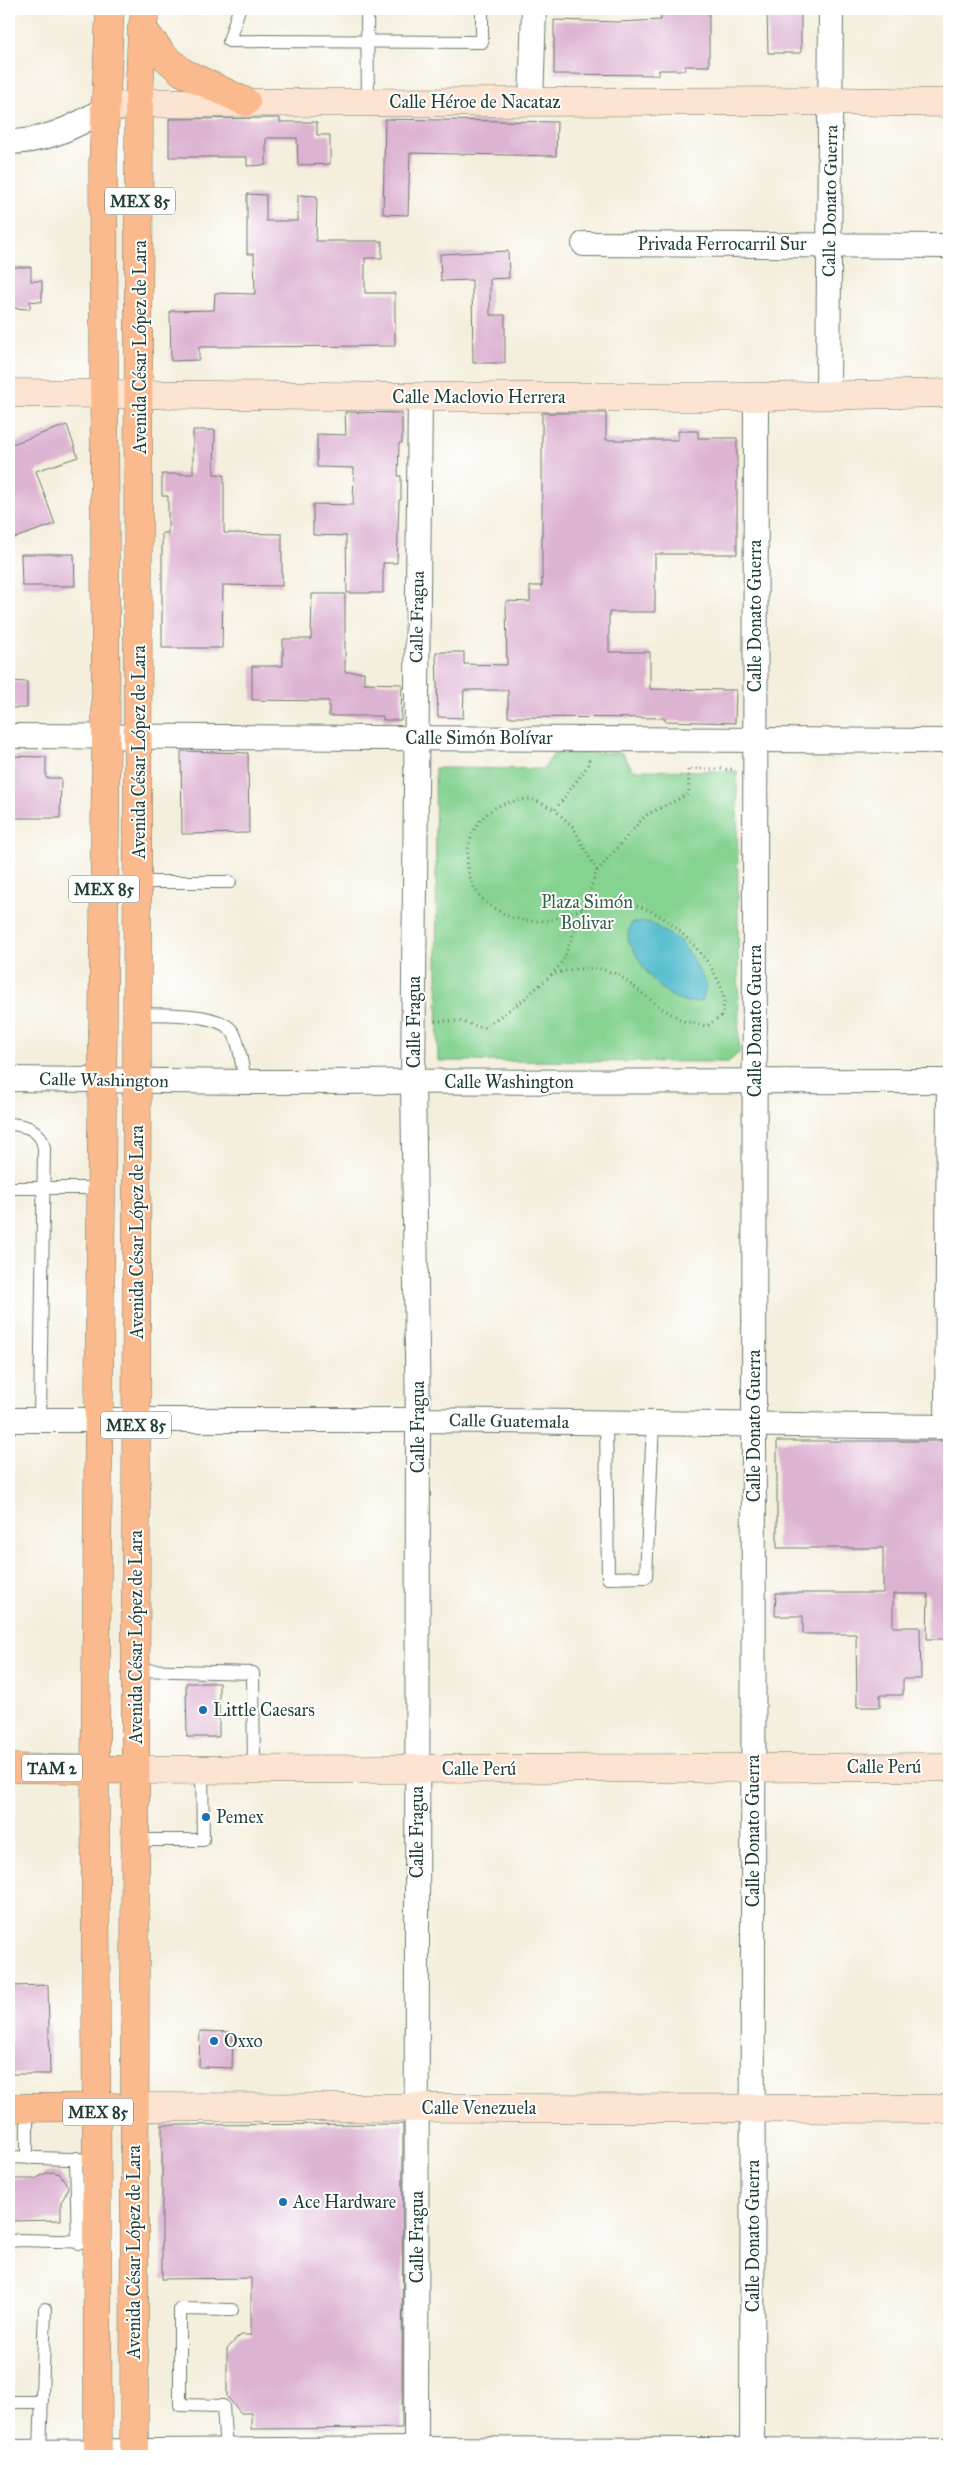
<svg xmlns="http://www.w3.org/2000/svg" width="958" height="2465" font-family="'IM FELL Great Primer',serif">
	<rect width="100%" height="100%" fill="#fff"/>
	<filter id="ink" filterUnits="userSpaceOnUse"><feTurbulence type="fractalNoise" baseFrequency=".02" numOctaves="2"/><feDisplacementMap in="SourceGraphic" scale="10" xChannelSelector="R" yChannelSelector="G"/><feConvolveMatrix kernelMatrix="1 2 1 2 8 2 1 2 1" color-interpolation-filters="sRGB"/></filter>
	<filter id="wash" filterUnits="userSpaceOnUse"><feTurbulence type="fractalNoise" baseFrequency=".0096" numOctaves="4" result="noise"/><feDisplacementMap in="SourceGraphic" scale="20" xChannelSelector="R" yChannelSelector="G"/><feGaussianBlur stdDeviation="1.12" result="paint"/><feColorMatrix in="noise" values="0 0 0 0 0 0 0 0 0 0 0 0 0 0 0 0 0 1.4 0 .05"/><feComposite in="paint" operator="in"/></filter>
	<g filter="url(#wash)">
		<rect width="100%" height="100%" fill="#f4eedc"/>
		<path fill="#86d391" stroke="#528862" d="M554 753H622L633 770 737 771 739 1053 728 1062 438 1061 435 768 544 769Z"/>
		<path fill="#4fbacc" stroke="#377c80" d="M648 922 679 940 694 961 706 985 703 1000C674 1011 646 976 635 952 632 948 629 943 628 938 628 933 630 927 631 923Z"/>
		<g id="blocks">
			<g fill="#ddb3d2">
				<path d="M661 9H709V66H685V70H659V75L554 74V20L618 22 661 20Z"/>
				<path d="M767 9H801V53H768Z"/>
				<path d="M280 118V122H317V135H330V164L298 165 297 138H266V165L247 166V157H169V119Z"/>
				<path d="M385 119 557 122 556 156 410 153 408 215 383 214Z"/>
				<path d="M247 194 266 195V221H298V195L317 196 316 241H382V258H365V293H395V346L199 347V360L171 361 170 311 214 310 215 293 255 294 254 254H247Z"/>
				<path d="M508 251 509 278 490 279V315H505V363H473L472 280 441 281 440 254Z"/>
				<path d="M9 267H31V281H42V302L30 301V309L9 308Z"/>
				<path d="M345 412 402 413V443H399L398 476H401V500H399L397 563H383V593H347L346 536 313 535V504L353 505 354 468 317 467V434L346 435Z"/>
				<path d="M542 413H606V440H678V431H698V438H737V554H655V612H609V652H650V689L736 690 735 723 665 721V718L508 717V690H464L463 718 438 717 436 652H464V664L507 665 506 601 530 602V586H542Z"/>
				<path d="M67 425 78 457 36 471 55 524 9 540V445Z"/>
				<path d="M193 430H215L214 474 224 475V533L282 534V586L223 585 222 648H162V533H168V496H162V474H193Z"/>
				<path d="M21 554H74L75 586H22Z"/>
				<path d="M312 594H345V672H364V683L402 684 401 720H383V716H329V701L252 700V666H283V639H311Z"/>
				<path d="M9 681 27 682V708H9Z"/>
				<path d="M181 751 248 753 249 833 182 834Z"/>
				<path d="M9 756 46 757V778H61L60 818H9Z"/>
				<path d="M777 1441H949V1639H927L928 1594H893V1627H920L921 1679H903V1695H880V1707H857L856 1634H803V1616H775L776 1593H883V1548H777Z"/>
				<path d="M186 1683H219V1737H187Z"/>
				<path d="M48 1985 50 2074H12L10 1986Z"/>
				<path d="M200 2031 233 2032 232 2068 199 2067Z"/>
				<path d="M403 2124 402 2428 251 2429V2413H241L227 2397V2349L240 2335H251V2278L162 2279V2125Z"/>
				<path d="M53 2172 60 2174 68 2186 66 2194 61 2202V2220L9 2221V2179H35L46 2173Z"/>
			</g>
		</g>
	</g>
	<g filter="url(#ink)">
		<use href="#blocks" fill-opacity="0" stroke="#6a7b6f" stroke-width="1"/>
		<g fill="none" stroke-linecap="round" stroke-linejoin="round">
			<defs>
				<g id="lane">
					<path d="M239 9 229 41 482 42V9"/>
					<path d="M367 9 368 102"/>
					<path d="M138 882H230"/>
					<path d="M138 1014C161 1015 226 1011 235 1036 241 1050 242 1067 245 1082"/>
					<path d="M9 1124C25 1125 41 1129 44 1148L40 1419"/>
					<path d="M9 1188H101"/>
					<path d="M606 1422 608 1578 646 1577 653 1423"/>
					<path d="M941 1427 943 1081"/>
					<path d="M136 1670 253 1673 254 1770"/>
					<path d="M135 1840H203L202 1770"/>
					<path d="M27 2108V2157"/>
					<path d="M9 2157 98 2160"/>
					<path d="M76 2158 78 2243"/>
					<path d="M9 2242 18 2240 98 2242"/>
					<path d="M9 2402H42"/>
					<path d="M40 2452 45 2309"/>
					<path d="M226 2452 223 2406 180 2405V2309L232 2310"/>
				</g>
				<g id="street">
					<path d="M531 103 534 9"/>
					<path d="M9 142C42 142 76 127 104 109"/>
					<path d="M584 244 949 246"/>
					<path d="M828 394 831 9"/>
					<path d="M9 736 949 741"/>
					<path d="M9 1079 245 1082 949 1081"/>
					<path d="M9 1420H418L949 1427"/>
					<path d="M9 2452 416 2449 949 2451"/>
					<path d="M416 2456 418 1420 413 1082 420 397"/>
					<path d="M752 2456 756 397"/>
				</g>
				<g id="secondary">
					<path d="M104 109 139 103H165L831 101 949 103"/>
					<path d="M9 393 420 397H756L949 393"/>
					<path d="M135 1770 949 1767"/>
					<path d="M134 2107 949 2109"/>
				</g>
				<g id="primary">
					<path d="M142 28 163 55 182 72 246 102"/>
					<path d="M9 1768 135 1770"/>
					<path d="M9 2108 115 2107"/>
					<path d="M98 2456 95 1769 106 738 103 164 110 9"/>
					<path d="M134 2456 139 103 142 28 146 9"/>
				</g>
			</defs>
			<use href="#lane" stroke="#6a7b6f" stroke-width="14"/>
			<use href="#street" stroke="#6a7b6f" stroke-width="26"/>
			<use href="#secondary" stroke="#6a7b6f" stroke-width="29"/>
			<use href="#primary" stroke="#6a7b6f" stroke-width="29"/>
			<g stroke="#6a7b6f" stroke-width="3" stroke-dasharray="1 4" stroke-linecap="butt">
				<path d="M597 871 646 815 689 794 688 769H734"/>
				<path d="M562 916C544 923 524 923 506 915 497 910 486 904 479 895 454 860 471 806 516 801 520 800 527 799 531 799 539 801 548 807 555 810L589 764V759"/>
				<path d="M551 975 563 961 597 871 573 827 555 810"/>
				<path d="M435 1021H460L483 1028 522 1001 551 975 573 969 598 968 619 975 661 1008 684 1021 707 1026 721 1016C722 1012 724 1006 724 1001 722 970 682 929 657 914 642 906 625 902 609 899"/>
			</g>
			<use href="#lane" stroke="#fff" stroke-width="12"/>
			<use href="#street" stroke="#fff" stroke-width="24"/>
			<use href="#secondary" stroke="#fde3d1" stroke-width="28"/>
			<use href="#primary" stroke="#fbba8d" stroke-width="28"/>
			<path stroke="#6a7b6f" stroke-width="3" stroke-dasharray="1 4" stroke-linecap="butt" d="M562 916 609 899"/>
		</g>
	</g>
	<g fill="#1f6fb2" stroke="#fff" stroke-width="2">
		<circle cx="203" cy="1710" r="5"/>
		<circle cx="206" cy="1817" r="5"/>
		<circle cx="214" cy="2041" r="5"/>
		<circle cx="283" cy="2202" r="5"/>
	</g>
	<g text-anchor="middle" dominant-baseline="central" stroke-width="4" stroke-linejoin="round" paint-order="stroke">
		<g fill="#fff" stroke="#627771" stroke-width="1">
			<rect x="105" y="187.5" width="70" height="27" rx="4"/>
			<rect x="69" y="875.5" width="70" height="27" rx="4"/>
			<rect x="101" y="1411.5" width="70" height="27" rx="4"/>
			<rect x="22" y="1754.5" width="60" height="27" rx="4"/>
			<rect x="63" y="2098.5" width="70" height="27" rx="4"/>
		</g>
		<g font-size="16" font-weight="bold" fill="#1f3d34">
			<text x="140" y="201">MEX 85</text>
			<text x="104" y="889">MEX 85</text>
			<text x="136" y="1425">MEX 85</text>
			<text x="52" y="1768">TAM 2</text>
			<text x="98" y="2112">MEX 85</text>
		</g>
		<g font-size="18" fill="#1f3d34" stroke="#fff">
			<text x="475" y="102">Calle Héroe de Nacataz</text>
			<text transform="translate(830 201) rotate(-89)">Calle Donato Guerra</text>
			<text x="722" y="244">Privada Ferrocarril Sur</text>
			<text transform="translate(140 347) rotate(-90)">Avenida César López de Lara</text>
			<text x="479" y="397">Calle Maclovio Herrera</text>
			<text transform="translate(755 616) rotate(-90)">Calle Donato Guerra</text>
			<text transform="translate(417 617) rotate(-89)">Calle Fragua</text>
			<text x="479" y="738">Calle Simón Bolívar</text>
			<text transform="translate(139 752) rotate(-90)">Avenida César López de Lara</text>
			<text transform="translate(755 1021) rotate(-90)">Calle Donato Guerra</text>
			<text transform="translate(414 1022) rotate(-90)">Calle Fragua</text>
			<text transform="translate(104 1080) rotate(1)">Calle Washington</text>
			<text x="509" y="1082">Calle Washington</text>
			<text transform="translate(137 1232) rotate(-90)">Avenida César López de Lara</text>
			<text transform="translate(509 1421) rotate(1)">Calle Guatemala</text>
			<text transform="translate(754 1426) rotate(-90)">Calle Donato Guerra</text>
			<text transform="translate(418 1427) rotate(-90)">Calle Fragua</text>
			<text transform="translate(136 1637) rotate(-90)">Avenida César López de Lara</text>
			<text x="884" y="1767">Calle Perú</text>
			<text x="479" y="1769">Calle Perú</text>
			<text transform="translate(753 1831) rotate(-90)">Calle Donato Guerra</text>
			<text transform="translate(417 1832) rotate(-90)">Calle Fragua</text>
			<text x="479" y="2108">Calle Venezuela</text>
			<text transform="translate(753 2236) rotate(-90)">Calle Donato Guerra</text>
			<text transform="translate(417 2237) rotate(-90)">Calle Fragua</text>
			<text transform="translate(134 2252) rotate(-90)">Avenida César López de Lara</text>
		</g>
		<g font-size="18" fill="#39624b" stroke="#fff">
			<text x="587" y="902">Plaza Simón<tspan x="587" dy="21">Bolivar</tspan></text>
		</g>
		<g font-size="18" fill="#1f3d34" stroke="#fff" text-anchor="start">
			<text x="213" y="1710">Little Caesars</text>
			<text x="216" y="1817">Pemex</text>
			<text x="224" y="2041">Oxxo</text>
			<text x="293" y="2202">Ace Hardware</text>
		</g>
	</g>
	<rect width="958" height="2465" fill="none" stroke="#fff" stroke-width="30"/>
</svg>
